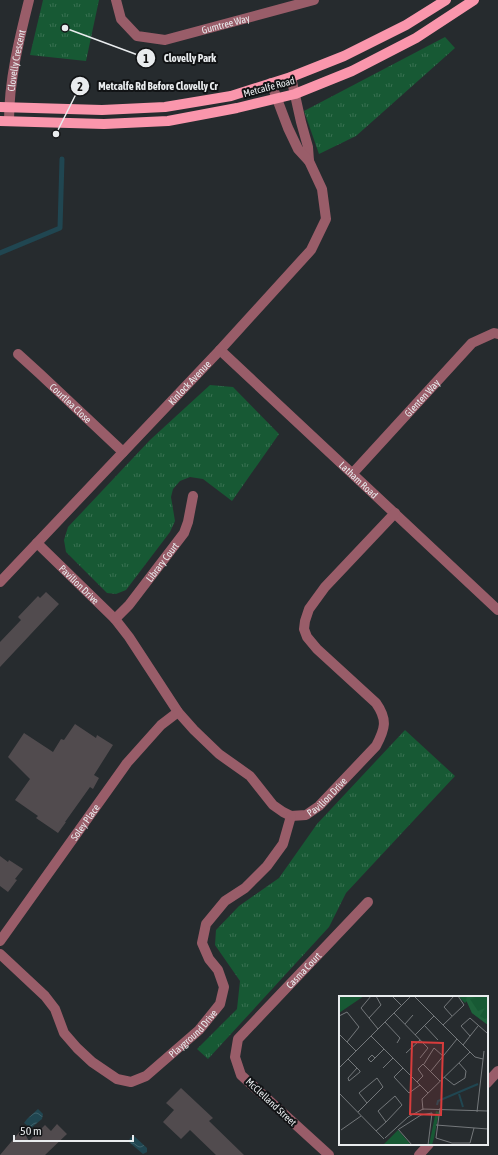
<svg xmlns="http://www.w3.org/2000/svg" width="498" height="1155" font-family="'Asap Condensed',sans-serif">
	<defs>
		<pattern id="grass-tufts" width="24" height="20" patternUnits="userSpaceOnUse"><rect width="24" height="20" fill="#175934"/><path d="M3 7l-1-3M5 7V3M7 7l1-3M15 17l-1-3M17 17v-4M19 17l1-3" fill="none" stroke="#397152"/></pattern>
		<pattern id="water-waves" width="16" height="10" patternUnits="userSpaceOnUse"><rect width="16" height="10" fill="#204651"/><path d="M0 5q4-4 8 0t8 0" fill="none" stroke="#40616a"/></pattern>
	</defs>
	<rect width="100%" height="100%" fill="#262b2e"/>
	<g fill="url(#grass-tufts)">
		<path d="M43 0H99L86 61 30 55Z"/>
		<path d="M445 37 455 48 356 136 319 154 304 111Z"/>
		<path d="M210 385 233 387 279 434 232 501 203 479 190 477 180 481 173 489 171 497 175 521 170 532 126 590 116 594 107 593 66 552 64 540 68 527 150 440Z"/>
		<path d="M405 730 455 776 346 893 329 927 208 1059 197 1049 237 1009 240 981 215 945 216 930 239 906 279 878 317 824Z"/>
	</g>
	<g fill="url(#water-waves)">
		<path d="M38 1109 43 1114 42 1119 31 1128 24 1123 27 1119Z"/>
		<path d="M134 1136 147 1148V1152L143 1154 129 1142 130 1138Z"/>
	</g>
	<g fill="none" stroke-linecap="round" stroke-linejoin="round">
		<path stroke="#204651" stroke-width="5" d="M0 253 60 228 62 159"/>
	</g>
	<g fill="#514b4e">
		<path d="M46 592 59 604 0 667V642L21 620 18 617 38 596 40 598Z"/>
		<path d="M75 724 96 738 97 735 113 745 94 775 99 778 93 789 90 787 65 822H66L58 833 36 818 38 816 15 800 30 779 8 757 24 733 53 752 61 739 64 740Z"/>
		<path d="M0 856 8 862 9 860 23 869 15 879 17 880 8 892 0 886Z"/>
		<path d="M181 1088 213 1118 209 1121 244 1155H216L190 1130 181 1139 163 1122 174 1110 166 1103Z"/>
		<path d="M57 1124 67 1134 45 1155H0L22 1129 29 1141 45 1125 51 1131Z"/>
	</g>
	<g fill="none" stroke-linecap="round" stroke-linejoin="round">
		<g stroke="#995d69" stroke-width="10">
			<path id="s1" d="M116 0 121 19 137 36 165 40 314 0"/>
			<path d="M291 77 301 122 308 147 309 161"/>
			<path id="s2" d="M9 121C9 80 19 40 29 0"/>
			<path id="s3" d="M220 350 498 610"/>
			<path id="s4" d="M18 354 40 374 123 452"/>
			<path id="s5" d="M353 473 472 343 494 333 498 334"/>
			<path id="s6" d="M37 543 115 619 129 637 178 712 194 730 219 754 250 776 273 805 283 812 291 816 306 815 319 806 376 746C385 729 388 720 376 703L317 649 307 637 304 629 305 621 309 609 325 587 395 513"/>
			<path id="s7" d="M0 582 220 350 311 250 326 219 322 189 309 161 298 149 288 128 271 83"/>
			<path id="s8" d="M115 619 129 605 184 533 188 522 193 496"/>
			<path id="s9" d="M0 941 127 763 161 725 178 712"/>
			<path id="s10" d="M0 954 45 996 55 1009 64 1033 77 1048 92 1062 117 1079 131 1082 146 1076 199 1030 220 1004 224 987 218 970 209 959 202 943 206 924 225 901 245 888 267 866 283 844 291 816"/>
			<path d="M487 1083 498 1071"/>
			<path id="s11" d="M329 1155 241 1075 235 1057 238 1039 368 902"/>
			<path d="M419 1155 429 1144"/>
		</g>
		<g stroke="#fa96ac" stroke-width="10">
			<path d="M0 107 102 110 165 107 231 96 291 77 344 56 406 25 446 0"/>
			<path d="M0 121 104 124 168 121 237 108 295 94 352 71 416 38 474 0"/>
		</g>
	</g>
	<g text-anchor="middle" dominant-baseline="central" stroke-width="4" stroke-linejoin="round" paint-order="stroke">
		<g font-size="10" fill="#e9ecee" stroke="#111315">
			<text stroke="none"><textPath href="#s1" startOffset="134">Gumtree Way</textPath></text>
			<text stroke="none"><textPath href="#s2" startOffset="61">Clovelly Crescent</textPath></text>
			<text transform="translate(269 87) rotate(-15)">Metcalfe Road</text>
			<text stroke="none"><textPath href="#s7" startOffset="275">Kinlock Avenue</textPath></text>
			<text stroke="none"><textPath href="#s5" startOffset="102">Glenten Way</textPath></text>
			<text stroke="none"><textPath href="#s4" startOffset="72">Courtlea Close</textPath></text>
			<text stroke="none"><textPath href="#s3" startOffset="190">Latham Road</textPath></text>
			<text stroke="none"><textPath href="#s8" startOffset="74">Library Court</textPath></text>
			<text stroke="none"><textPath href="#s6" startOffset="59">Pavilion Drive</textPath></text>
			<text stroke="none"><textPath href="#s6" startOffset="419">Pavilion Drive</textPath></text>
			<text stroke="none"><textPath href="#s9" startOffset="146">Soley Place</textPath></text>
			<text stroke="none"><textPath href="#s11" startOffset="251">Casma Court</textPath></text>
			<text stroke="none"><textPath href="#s10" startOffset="268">Playground Drive</textPath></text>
			<text transform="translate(271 1102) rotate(43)">McClelland Street</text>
		</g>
	</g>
	<g transform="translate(339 996)">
		<rect width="149" height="149" fill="#262b2e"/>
		<path d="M0 0H25L0 17ZM119 0H149V29L133 17 128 5 126 7ZM97 115 100 116 95 142 93 149H90ZM59 134 72 149H44Z" fill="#175934"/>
		<path d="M128 0 137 2 131 3 139 15 146 12 141 20 146 23 149 21V29L133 17 127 4Z" fill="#1e633b"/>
		<path fill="none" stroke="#204651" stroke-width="2" d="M120 98 124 111M98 109 99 105 139 88"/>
		<path fill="none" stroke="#74787b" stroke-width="1" d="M32 0 22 12 39 33M53 0 63 10M75 0 136 61 144 63M55 17 89 52 81 62M0 20 8 16 20 31 8 46M113 20 105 11 115 0M30 22 42 9 37 0M46 26 61 42 58 47M66 28 74 19M85 29 99 44M104 29 125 9 119 0M0 38 17 55M76 39 95 20M32 40 89 97M131 40 122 30 131 22 148 37M124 49 139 30M67 57 81 44M36 62 33 59 29 63 32 66 45 53M9 63 21 75V76L10 85 9 82 18 72M85 68 95 52 104 60M0 72 72 0M44 72 54 62M64 72 55 81 70 97 81 89M92 75 118 43M105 81 115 89 126 82 127 75 120 67M78 86 84 80 79 73 84 68 101 85M0 97 45 143M101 112 97 142 113 147H131L135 132M84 114 83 103 131 56M19 116 44 91 38 82 20 97 28 107M138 116 145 55M97 129 149 133M59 133 73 149M60 133 82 119 93 117 89 149M2 134 22 120M37 135 47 126 63 109 56 100 39 115 47 126M46 142 69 121 84 113 149 115"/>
		<path fill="#d83c3c" fill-opacity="0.15" stroke="#d83c3c" stroke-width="2" d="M73 46 104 47 102 119 71 118Z"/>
		<rect width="149" height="149" fill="none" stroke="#e9ecee" stroke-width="2"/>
	</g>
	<path fill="none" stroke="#e9ecee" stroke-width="1.5" d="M65 28L146 58M56 134L80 86"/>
	<g fill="#e9ecee" stroke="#111315" stroke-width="1.5">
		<circle cx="65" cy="28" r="4"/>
		<circle cx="56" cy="134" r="4"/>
		<circle cx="146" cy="58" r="10"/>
		<circle cx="80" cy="86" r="10"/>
	</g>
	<g font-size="12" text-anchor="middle" font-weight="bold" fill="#111">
		<text x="146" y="63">1</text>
		<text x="80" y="91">2</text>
	</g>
	<g font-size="11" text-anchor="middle" font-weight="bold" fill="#e9ecee" stroke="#111315" stroke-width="4" stroke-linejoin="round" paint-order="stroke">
		<text x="190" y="62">Clovelly Park</text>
		<text x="158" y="90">Metcalfe Rd Before Clovelly Cr</text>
	</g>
	<path d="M14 1135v6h119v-6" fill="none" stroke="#e9ecee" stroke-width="2"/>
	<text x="20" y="1135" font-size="12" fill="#e9ecee" stroke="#111315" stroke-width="3" paint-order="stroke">50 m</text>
</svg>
